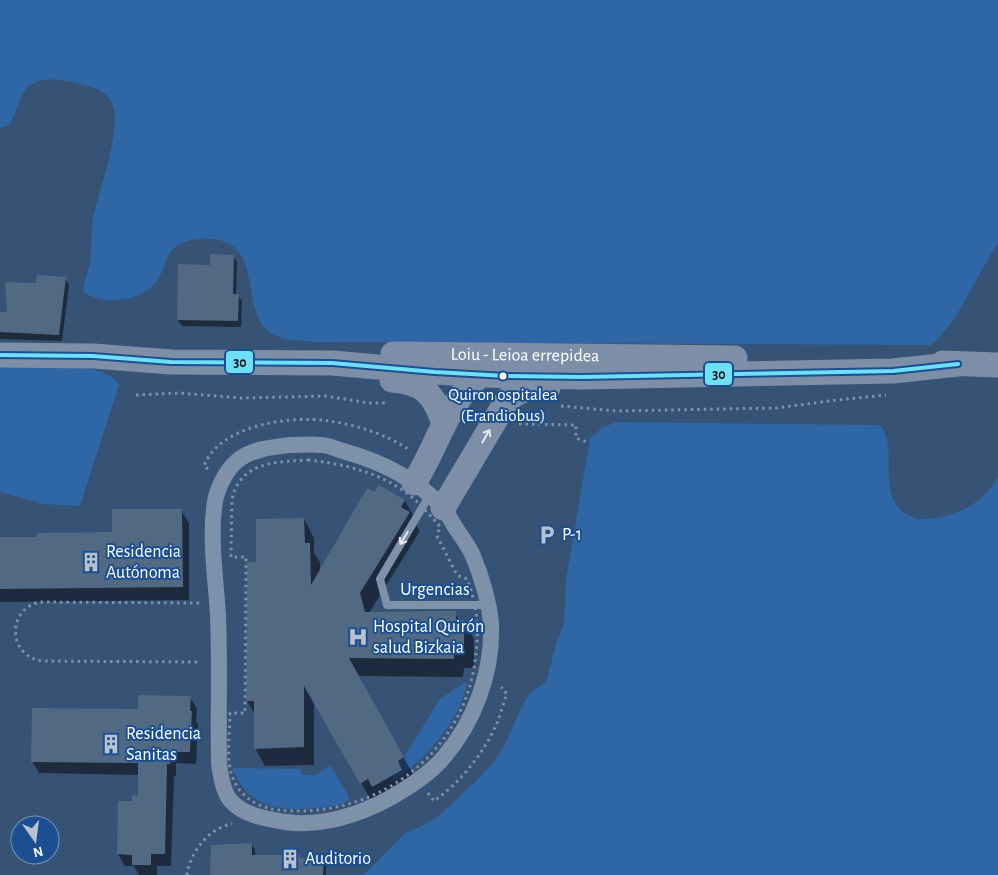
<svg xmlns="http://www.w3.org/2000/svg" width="998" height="875" font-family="'Alegreya Sans',sans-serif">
	<rect width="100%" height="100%" fill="#365274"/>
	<g fill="#2f66a5">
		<path d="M0 0H998V244C974 277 962 319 931 345L315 342C302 340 286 341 274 335 237 317 267 245 213 239 199 238 181 239 171 251 165 260 163 273 156 282 139 302 105 306 83 292 84 282 88 272 90 262 92 250 91 237 92 224 96 196 125 126 111 101 104 88 84 85 71 82 51 78 31 76 21 97 17 106 15 116 9 125L0 128Z"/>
		<path d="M0 357 92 369C103 372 112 375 119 385L80 506 44 504 0 492Z"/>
		<path d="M616 422 879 425C896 438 883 481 894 501 910 533 957 516 979 500 988 493 993 485 998 476V875H364L405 833 426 824 440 815 481 776 495 760 504 746 524 702 530 693 546 682 557 641 564 624 566 580 590 438 602 428Z"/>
		<path d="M465 682 467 685C456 725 428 757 394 781L392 775 398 761 404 757 440 699Z"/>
		<path d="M331 766 349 797 348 801C339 806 325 807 315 808 279 812 245 806 233 768L301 769 302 775H315Z"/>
	</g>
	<g fill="#0007">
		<path d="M233 256 237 262 236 295H238L242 301 241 327 182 326 178 320 211 266Z"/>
		<path d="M65 279 69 285 62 341 0 339V313H9L37 284Z"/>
		<path d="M379 486 405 501 415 519 414 521 420 531 369 613H455L460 621H464L474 639V668H464L463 677 358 676 414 776 372 802 314 701V765L265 766 255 748V714L247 701 248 563H257L304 519 314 538V553L320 562V571Z"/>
		<path d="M181 510 189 523V600L0 602V539L38 538 114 533Z"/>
		<path d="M190 697 197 709 196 721 198 724 196 764 176 763V776H174L171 866H157V875H139L134 866H125L118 854 119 802 134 803 140 797V775L39 773 32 761 139 710Z"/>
		<path d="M252 844 255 850V856L323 860 326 867V875H211Z"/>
	</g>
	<g fill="#526984">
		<path d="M210 254 234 255 233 294H239L238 321 177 320 178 264 210 265Z"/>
		<path d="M37 275 66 277 59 335 0 332V312H7L5 282 36 283Z"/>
		<path d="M379 485 405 500 401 507 410 512 360 593 365 612 456 611V620H464V650H454V659L349 658 404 757 398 761 402 770 372 787 368 779 360 784 304 686V747L254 749V701H246L247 562H256V519L304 518 305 543H310L311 585 367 488 374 492Z"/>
		<path d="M112 509H182L183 587 0 589V537H37V533L112 532Z"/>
		<path d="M138 695 191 696 190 711H192L190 752H170V764H167L165 854H151V865H132V855L117 854 118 801H132V795L138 796V763L31 762 32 708 138 709Z"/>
		<path d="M252 843V855H299L300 858 324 859 323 875H210L211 845Z"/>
	</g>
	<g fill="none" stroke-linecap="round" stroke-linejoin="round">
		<g stroke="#7d92a8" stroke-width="3" stroke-dasharray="2.5 4" stroke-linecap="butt">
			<path d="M136 395 179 393 241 398 325 396 369 403H387"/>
			<path d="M561 406 616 411 776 408 837 400 886 395"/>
			<path d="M519 424 576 425V438L587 442"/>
			<path d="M308 460C345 464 383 473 413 498 423 507 431 517 440 526L437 536 457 575 467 579C477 604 479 627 476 653 468 745 389 811 298 811 272 811 247 807 234 781 225 761 230 735 230 713H245L246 557H231L232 499C241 461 276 462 308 460Z"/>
			<path d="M208 469 204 466C219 425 291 415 329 421 356 425 386 434 408 449"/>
			<path d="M199 603 39 602C35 603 31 605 28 607 13 617 11 641 25 653 30 658 36 660 43 661L201 662"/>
			<path d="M428 793 434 801C460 783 484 753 497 723 501 714 503 703 507 694L501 687"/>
			<path d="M187 875C190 853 208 828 232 824"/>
		</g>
		<path stroke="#7d92a8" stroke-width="8" d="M429 496 380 579 387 605H487"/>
		<path stroke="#7d92a8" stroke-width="16" d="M291 445C301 445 311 444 321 445 328 445 336 449 343 451 379 461 417 479 443 508 448 513 451 521 455 527 461 536 469 546 473 556 481 575 490 604 491 625 493 672 474 722 444 757 430 774 409 787 390 798 359 815 321 827 285 822 268 819 246 816 233 803 223 794 221 776 219 764 218 715 220 665 218 615 216 581 210 543 214 509 215 493 224 472 237 461 251 449 272 447 291 445Z"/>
		<g stroke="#7d8ea7" stroke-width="25">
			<path id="s1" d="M393 354 735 358"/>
			<path d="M0 355 93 356 171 362 332 363 435 372 506 376 583 377 893 371 958 364"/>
			<path d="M943 363 998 365"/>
			<path d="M392 380C424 382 434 395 444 423"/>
			<path d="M414 483C439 445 448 395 488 370"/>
			<path d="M443 508 507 400C522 388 530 388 548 388"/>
		</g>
		<defs>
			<path id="bus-1" d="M0 355 93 356 171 362 332 363 435 372 506 376 583 377 893 371 958 364"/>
		</defs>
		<use href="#bus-1" stroke="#1b4f8f" stroke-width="8"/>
		<use href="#bus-1" stroke="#6ddff8" stroke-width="4"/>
	</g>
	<defs><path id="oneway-shaft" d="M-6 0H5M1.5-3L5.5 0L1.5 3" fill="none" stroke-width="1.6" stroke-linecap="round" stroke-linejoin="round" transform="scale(1.25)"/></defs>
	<use stroke="#e5e8ed" href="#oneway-shaft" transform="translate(486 436) rotate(-60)"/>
	<use stroke="#e5e9ee" href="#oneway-shaft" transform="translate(404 538) rotate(121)"/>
	<defs>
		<symbol id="parking-bare" viewBox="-9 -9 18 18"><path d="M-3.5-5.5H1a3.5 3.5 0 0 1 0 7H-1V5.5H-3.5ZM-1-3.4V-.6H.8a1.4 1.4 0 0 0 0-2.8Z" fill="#b9c2ce" stroke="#1b4f8f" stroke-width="2.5" paint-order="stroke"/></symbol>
		<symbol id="building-bare" viewBox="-9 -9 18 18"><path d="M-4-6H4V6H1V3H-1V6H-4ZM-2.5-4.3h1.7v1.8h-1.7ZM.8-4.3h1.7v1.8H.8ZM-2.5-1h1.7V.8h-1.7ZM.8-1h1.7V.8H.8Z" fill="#b9c2ce" stroke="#1b4f8f" stroke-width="2.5" paint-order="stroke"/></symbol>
		<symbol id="hospital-bare" viewBox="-9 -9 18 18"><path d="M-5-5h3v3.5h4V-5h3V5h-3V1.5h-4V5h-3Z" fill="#b9c2ce" stroke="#1b4f8f" stroke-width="2.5" paint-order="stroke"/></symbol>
	</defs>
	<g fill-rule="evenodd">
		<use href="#parking-bare" x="533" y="521" width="28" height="28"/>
		<use href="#building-bare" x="77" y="548" width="28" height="28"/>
		<use href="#hospital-bare" x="344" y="623" width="28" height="28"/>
		<use href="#building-bare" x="97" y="730" width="28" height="28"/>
		<use href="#building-bare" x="276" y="845" width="28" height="28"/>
	</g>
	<circle fill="#fff" stroke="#1b4f8f" stroke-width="2" cx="503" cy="376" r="4.5"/>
	<g text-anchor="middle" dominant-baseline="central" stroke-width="4" stroke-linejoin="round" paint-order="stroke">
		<g font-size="17" fill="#fff" stroke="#1b4f8f">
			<text x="503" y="394">Quiron ospitalea<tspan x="503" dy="21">(Erandiobus)</tspan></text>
		</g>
		<g font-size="18" fill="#fff" stroke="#1b4f8f">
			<text stroke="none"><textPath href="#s1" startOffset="132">Loiu - Leioa errepidea</textPath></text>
			<text x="435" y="590">Urgencias</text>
		</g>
		<g font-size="18" fill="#fff" stroke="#1b4f8f" text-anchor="start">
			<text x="562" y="535">P-1</text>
			<text x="106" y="552">Residencia<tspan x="106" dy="21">Autónoma</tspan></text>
			<text x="373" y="627">Hospital Quirón<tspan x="373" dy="21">salud Bizkaia</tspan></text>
			<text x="126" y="734">Residencia<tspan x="126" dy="21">Sanitas</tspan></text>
			<text x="305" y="859">Auditorio</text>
		</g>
	</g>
	<g stroke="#1b4f8f" stroke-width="2">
		<rect x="225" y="350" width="29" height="24" rx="5" fill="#6ddff8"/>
		<rect x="704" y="362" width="29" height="24" rx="5" fill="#6ddff8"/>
	</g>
	<g font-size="14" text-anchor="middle" font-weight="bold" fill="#111">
		<text x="240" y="367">30</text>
		<text x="719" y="379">30</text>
	</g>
	<g transform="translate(35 840) rotate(166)"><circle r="24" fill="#1b4f8f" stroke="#7695bc"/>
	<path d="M0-4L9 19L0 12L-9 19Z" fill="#b9c2ce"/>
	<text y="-8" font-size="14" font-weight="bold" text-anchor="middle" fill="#ffffff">N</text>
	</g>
</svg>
